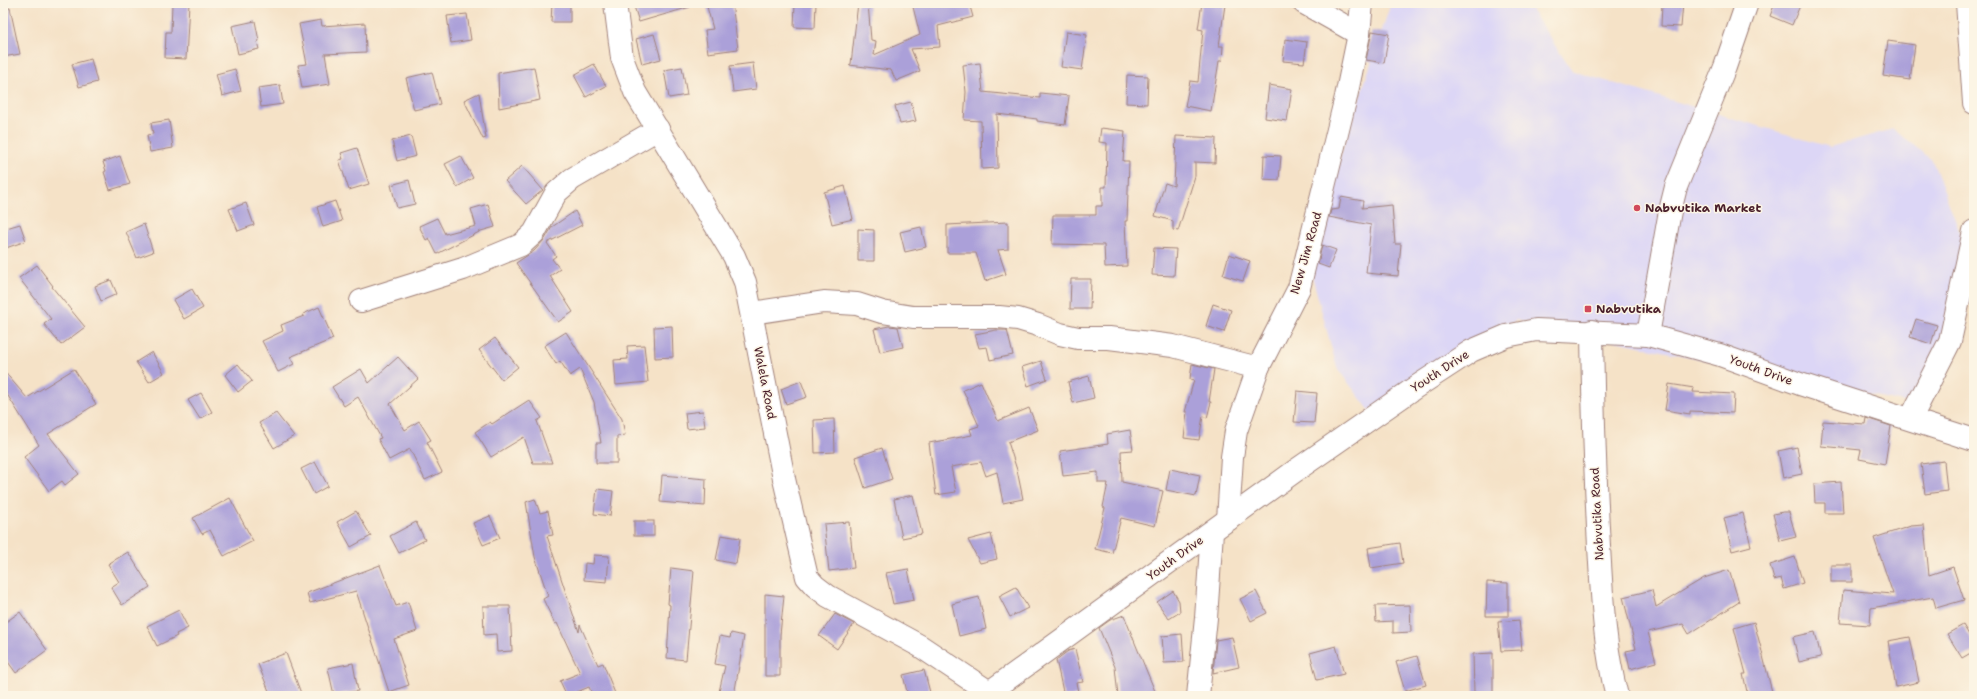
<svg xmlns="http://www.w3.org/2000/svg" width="1977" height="699" font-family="'Shantell Sans',sans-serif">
	<rect width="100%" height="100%" fill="#fcf5e5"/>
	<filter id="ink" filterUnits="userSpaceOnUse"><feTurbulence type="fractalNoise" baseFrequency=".025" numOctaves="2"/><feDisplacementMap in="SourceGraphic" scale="8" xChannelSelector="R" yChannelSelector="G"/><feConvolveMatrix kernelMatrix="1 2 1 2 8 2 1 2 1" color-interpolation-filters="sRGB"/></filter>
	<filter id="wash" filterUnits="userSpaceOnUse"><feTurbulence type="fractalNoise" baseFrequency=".012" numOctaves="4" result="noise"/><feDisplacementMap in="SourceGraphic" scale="16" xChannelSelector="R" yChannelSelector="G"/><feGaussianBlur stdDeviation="0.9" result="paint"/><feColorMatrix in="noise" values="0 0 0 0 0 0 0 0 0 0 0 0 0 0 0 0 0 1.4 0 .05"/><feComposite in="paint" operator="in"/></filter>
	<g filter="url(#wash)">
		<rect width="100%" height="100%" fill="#f5e2c7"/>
		<path fill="#dcd6f6" d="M1391 3H1527L1572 71 1830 147 1893 129 1932 160 1969 256 1918 405 1516 320 1374 416 1337 368 1307 257Z"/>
		<g id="blocks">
			<g fill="#aba0d9">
				<path d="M172 3H189L186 59 165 58 166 32H171Z"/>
				<path d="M552 3H570V22H551Z"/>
				<path d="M633 3H690V7L639 22Z"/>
				<path d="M706 3H732L738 49 708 53 705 30 713 29Z"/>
				<path d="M795 3H816L815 28 794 27Z"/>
				<path d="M858 3H868L871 40 876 41 874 55 920 35 912 3H969L973 17 938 26 940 47 911 49 920 71 896 81 891 70 849 65 851 64Z"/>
				<path d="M1202 3 1225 5 1219 46H1223L1222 61H1219L1211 111 1185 106 1190 81 1198 82 1203 30 1198 29Z"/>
				<path d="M1662 3H1683L1681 27 1661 26Z"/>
				<path d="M1775 3H1801L1792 25 1770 16Z"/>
				<path d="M10 8 20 54 3 57V9Z"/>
				<path d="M467 14 471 40 451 43 447 16Z"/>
				<path d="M321 20 322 26 365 23 366 52 325 54 330 84 302 88 298 65 307 64 299 24Z"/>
				<path d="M255 21 259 41 257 42 259 49 238 54 232 26Z"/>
				<path d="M1372 31 1389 34 1384 63 1366 60Z"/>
				<path d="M1066 32 1087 35 1082 70 1061 67Z"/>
				<path d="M654 34 661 59 642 64 636 39Z"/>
				<path d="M1285 39 1307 42 1304 63 1283 61Z"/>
				<path d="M1888 41 1915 45 1910 80 1883 76Z"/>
				<path d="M91 59 97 82 79 87 72 64Z"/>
				<path d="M753 63 756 89 733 92 730 66Z"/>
				<path d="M980 63 983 92 1040 98V93L1069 96 1065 125 1037 121V119L997 114 998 168 982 169 981 121 964 120 966 92 963 65Z"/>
				<path d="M594 64 606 86 586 97 574 75Z"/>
				<path d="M534 67 540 100 499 108 498 73Z"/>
				<path d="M682 67 687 95 669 98 664 70Z"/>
				<path d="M235 69 241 91 222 96 216 74Z"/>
				<path d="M432 72 440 104 414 110 406 78Z"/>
				<path d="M1127 75 1148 76 1147 104 1126 103Z"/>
				<path d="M280 85 283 104 261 107 258 88Z"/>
				<path d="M1269 85 1292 89 1287 121 1265 118Z"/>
				<path d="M479 93 486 138 483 139 464 100Z"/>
				<path d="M911 102 916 121 900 124 895 106Z"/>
				<path d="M169 120 173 148 150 152 147 135 153 134 151 123Z"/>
				<path d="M1101 128 1125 131 1123 161H1129L1127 221H1125L1127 266 1105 267 1104 245 1052 244 1053 215H1096V206H1102V187H1106L1107 143 1099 142Z"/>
				<path d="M411 136 416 156 397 161 392 141Z"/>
				<path d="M1176 136 1216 138 1215 163 1195 162V176L1178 231 1173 230V221L1155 216 1165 183 1174 186Z"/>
				<path d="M357 148 369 184 349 190 339 160 343 159 341 153Z"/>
				<path d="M1264 155 1281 156 1279 180 1263 179Z"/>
				<path d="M120 156 130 184 110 190 104 172 106 171 103 162Z"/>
				<path d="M461 156 473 178 457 187 445 164Z"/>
				<path d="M522 166 543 190 526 204 505 181Z"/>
				<path d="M409 180 415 204 397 208 391 185Z"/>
				<path d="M845 186 853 219 832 224 824 192Z"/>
				<path d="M1341 197 1363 201 1362 208 1392 205 1395 244H1401L1398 276 1366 273 1371 225 1329 217 1331 210 1339 209Z"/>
				<path d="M335 201 342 221 323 227 317 207Z"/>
				<path d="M246 203 254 225 238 231 229 209Z"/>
				<path d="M488 204 495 227 481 231 437 254 429 238 426 240 419 226 437 218 445 234 476 226 471 209Z"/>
				<path d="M575 211 582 225 547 243 556 256 552 259 560 269 550 276 573 312 558 322 516 263 534 251 545 239 552 227Z"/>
				<path d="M1008 222V249L998 250 1006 274 985 281 976 253H947V225Z"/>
				<path d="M20 224 26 241 3 249V229Z"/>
				<path d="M144 224 153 252 137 258 126 232Z"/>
				<path d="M921 227 926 247 905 252 900 232Z"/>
				<path d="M858 229 874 230V261H858Z"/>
				<path d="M1322 245 1336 250 1329 268 1318 264Z"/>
				<path d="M1154 248 1176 249 1174 276 1152 275Z"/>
				<path d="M1229 254 1250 261 1243 281 1223 275Z"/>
				<path d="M37 265 53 286 52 287 85 327 61 345 44 324 51 319 19 278Z"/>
				<path d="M1071 279H1091L1090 309H1070Z"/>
				<path d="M111 280 117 294 101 301 95 286Z"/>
				<path d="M192 289 203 308 184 319 173 300Z"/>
				<path d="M1213 304 1231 310 1224 332 1206 326Z"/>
				<path d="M319 307 333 339 290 357 294 364 278 372 262 341 283 331 281 325 304 316 303 314Z"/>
				<path d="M1916 319 1937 325 1931 344 1910 337Z"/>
				<path d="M672 326 673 357 655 358 654 327Z"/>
				<path d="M889 326 898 327 903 347 880 352 874 329Z"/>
				<path d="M996 330H1007L1013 355 990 360 987 347 979 348 975 334Z"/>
				<path d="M566 332 622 419 625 435 617 436V463H596V443H601L594 402 580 369 570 376 560 361 556 364 544 346Z"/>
				<path d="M495 338 518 367 502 380 479 350Z"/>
				<path d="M644 345 648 382 616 385 614 360 628 359 627 346Z"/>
				<path d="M152 352 164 373 149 382 136 362Z"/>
				<path d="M398 357 418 379 390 404 405 430 419 421 431 440 427 442 442 472 425 480 410 449 389 460 378 439 381 438 358 397 344 406 332 387 361 369 369 383Z"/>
				<path d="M1041 361 1047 379 1028 386 1022 367Z"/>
				<path d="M238 364 252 381 238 392 225 375Z"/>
				<path d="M1192 364 1214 369 1209 402H1211L1207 418 1203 416 1199 440 1184 438 1187 412H1185L1194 380 1190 379Z"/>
				<path d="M74 369 96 404 48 434 79 474 65 485 62 481 49 491 24 457 39 445 3 388V370L27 398Z"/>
				<path d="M1089 376 1094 398 1073 403 1068 382Z"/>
				<path d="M801 381 807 397 786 404 781 389Z"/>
				<path d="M981 382 998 421 1029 408 1038 430 1008 442 1017 470 1023 499 1003 503 997 472 986 476 981 462 951 467 956 492 936 495 929 443 972 435 970 429 979 426 963 390Z"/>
				<path d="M1669 384 1694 388 1693 392 1734 394 1733 413 1690 411V414L1665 410Z"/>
				<path d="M1297 391 1317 393 1314 423 1294 422Z"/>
				<path d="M201 393 212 412 200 419 188 400Z"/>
				<path d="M529 400 542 418 537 421 552 463H533L524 437 491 457 475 432 490 422 492 424Z"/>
				<path d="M703 411 705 427 687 429 685 413Z"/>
				<path d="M276 413 294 436 274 448 259 423Z"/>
				<path d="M1866 418 1891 426 1885 464 1859 459 1861 450 1821 446 1823 421 1865 424Z"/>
				<path d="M834 419 835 452 815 453 814 420Z"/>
				<path d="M1130 430 1133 450 1121 451 1122 482 1163 491 1155 526 1121 518 1112 553 1095 549 1105 508 1103 507 1108 483H1098V472L1063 476 1060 451 1108 444 1107 434Z"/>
				<path d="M1797 447 1802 474 1783 478 1778 451Z"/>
				<path d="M882 448 892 479 865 488 855 457Z"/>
				<path d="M1944 461 1947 491 1925 494 1921 464Z"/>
				<path d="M315 462 328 486 314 494 301 469Z"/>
				<path d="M1170 469 1200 475 1196 496 1166 490Z"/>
				<path d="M662 475 706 479 705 506 660 502Z"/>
				<path d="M1841 482 1843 513H1825V503H1815L1814 484Z"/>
				<path d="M597 489 613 491 610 516 594 514Z"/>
				<path d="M913 495 922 534 902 538 894 499Z"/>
				<path d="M230 498 253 541 224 556 210 530 202 534 193 518Z"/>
				<path d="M535 499 540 513 548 511 553 535 547 536 579 632 580 625 598 665 603 663 616 696H593L589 687 567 696 560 681 580 673 557 623 555 624 543 599 548 596 535 557 526 502Z"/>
				<path d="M356 511 371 536 351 547 337 522Z"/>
				<path d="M1783 512H1789L1796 537 1780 541 1773 514Z"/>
				<path d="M1743 513 1751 546 1732 551 1724 518Z"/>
				<path d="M490 516 500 538 483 545 473 523Z"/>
				<rect x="634" y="521" width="20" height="15"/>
				<path d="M416 522 425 540 399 553 390 536Z"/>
				<path d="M849 522 854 568 829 571 824 524Z"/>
				<path d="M1924 525 1929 575 1953 567 1964 600 1936 608 1933 597 1871 608 1870 625 1840 623 1843 590 1893 594 1874 538 1911 526Z"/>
				<path d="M991 534 997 559 980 563 968 540Z"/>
				<path d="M721 535 740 538 736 564 716 560Z"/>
				<path d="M1400 543 1403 563 1371 568 1368 548Z"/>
				<path d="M128 552 150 587 122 605 111 587 119 582 108 564Z"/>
				<path d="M594 555 609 556 607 582 584 580 585 563 593 564Z"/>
				<path d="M1795 557 1803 583 1784 589 1781 578 1774 580 1770 565Z"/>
				<path d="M380 565 396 606 408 602 417 631 394 639 409 685 389 692 356 591 310 603 307 593Z"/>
				<rect x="1831" y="565" width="21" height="17"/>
				<path d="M671 568 694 571 686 660 667 658 670 605 668 604Z"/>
				<path d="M908 569 914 600 893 604 886 573Z"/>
				<path d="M1729 570 1739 602 1689 634 1683 624 1648 632 1656 662 1630 669 1626 651 1636 649 1623 597 1652 590 1656 607 1704 578Z"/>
				<path d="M1487 582 1508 583V616H1486Z"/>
				<path d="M1016 587 1028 608 1010 617 999 596Z"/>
				<path d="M1173 591 1179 601 1180 612 1169 619 1157 602Z"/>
				<path d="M1256 591 1267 613 1251 621 1240 599Z"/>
				<path d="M765 594 784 596 780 635V676H765Z"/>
				<path d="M979 597 986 629 959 636 952 604Z"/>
				<path d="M1410 605 1411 632 1393 633V621L1376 622 1375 606Z"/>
				<path d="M483 606H510L512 651 497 652 496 634 484 635Z"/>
				<path d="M179 610 188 628 176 634 177 636 157 646 147 626Z"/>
				<path d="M20 612 47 650 16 673 3 655V624Z"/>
				<path d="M835 614 854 624 837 649 819 636Z"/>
				<path d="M1124 615 1135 643 1157 696H1118L1115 667 1099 628 1110 620Z"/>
				<path d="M1519 620 1522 650 1501 651 1498 622Z"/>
				<path d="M1754 622 1761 648 1773 696H1748L1743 674H1746L1734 628Z"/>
				<path d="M1963 625 1974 643V651L1962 658 1947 634Z"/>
				<path d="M1815 632 1821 657 1799 662 1793 637Z"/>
				<path d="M731 633 744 636 734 696H718L725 666 715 664 720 636 730 638Z"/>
				<path d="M1182 634 1184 662 1164 663 1162 636Z"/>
				<path d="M1232 637 1239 667 1213 673 1216 640Z"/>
				<path d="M1910 637 1919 682 1896 687 1888 641Z"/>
				<path d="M1336 646 1344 674 1317 680 1310 653Z"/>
				<path d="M1075 649 1083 682 1076 683 1079 696H1064L1056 660 1068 651Z"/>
				<path d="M286 653 302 696H271L258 664Z"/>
				<path d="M1493 653V693H1474L1473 654Z"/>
				<path d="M1417 656 1426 685 1405 691 1396 662Z"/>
				<path d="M353 663 358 691 334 695 328 668Z"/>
				<path d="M924 670 931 696H908L903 675Z"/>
			</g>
		</g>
	</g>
	<g filter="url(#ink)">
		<use href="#blocks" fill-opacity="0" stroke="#a08079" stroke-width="1"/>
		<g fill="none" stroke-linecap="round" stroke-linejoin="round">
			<defs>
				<g id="minor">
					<path d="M615 3 622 58 635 92 734 256 745 282 784 479 807 577 815 586 828 596 920 646 989 692"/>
					<path d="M1304 3 1359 34"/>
					<path d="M1967 3 1974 103"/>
					<path d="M361 301 463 269 521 245 534 233 556 193 572 179 658 129"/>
					<path d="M752 313 824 302 857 304 882 312 913 317H999L1018 319 1038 325 1060 334 1078 338H1109L1173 346 1258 368"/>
					<path d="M1592 331C1593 403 1595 475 1599 546 1602 597 1604 646 1617 696"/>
					<path d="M1648 335 1670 211 1676 187 1725 67 1747 3"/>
					<path d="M1911 418 1950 341 1974 231"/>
					<path d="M1228 520 1232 457 1236 431 1258 368 1299 288 1346 97 1359 34 1362 3"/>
					<path d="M984 696 1295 471 1416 387 1471 351 1506 336 1536 330 1648 335 1720 355 1800 384 1974 440"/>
					<path d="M1198 696 1206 618 1212 532"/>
				</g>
			</defs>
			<use href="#minor" stroke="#a08079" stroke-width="24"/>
			<use href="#minor" stroke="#fff" stroke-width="22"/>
		</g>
	</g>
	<g fill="#d1495b" stroke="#fcf5e5" stroke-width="1.5">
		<circle cx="1637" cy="208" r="4"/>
		<rect x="1584" y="305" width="8" height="8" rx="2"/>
	</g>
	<g text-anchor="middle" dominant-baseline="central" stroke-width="3" stroke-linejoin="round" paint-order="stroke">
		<g font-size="12" font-weight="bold" fill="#4a1f2b" stroke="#fcf5e5" text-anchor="start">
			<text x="1645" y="208">Nabvutika Market</text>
			<text x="1596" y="309">Nabvutika</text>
		</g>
		<g font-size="12" fill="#4a1f2b" stroke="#fcf5e5">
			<text transform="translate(1306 253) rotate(-74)">New Jim Road</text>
			<text transform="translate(1761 370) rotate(20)">Youth Drive</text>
			<text transform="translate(1440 371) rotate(-33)">Youth Drive</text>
			<text transform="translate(765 383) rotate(79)">Walela Road</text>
			<text transform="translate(1597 514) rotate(-93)">Nabvutika Road</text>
			<text transform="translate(1175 558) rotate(-36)">Youth Drive</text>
		</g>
	</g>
	<rect width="1977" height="699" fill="none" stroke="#fcf5e5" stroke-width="16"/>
</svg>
